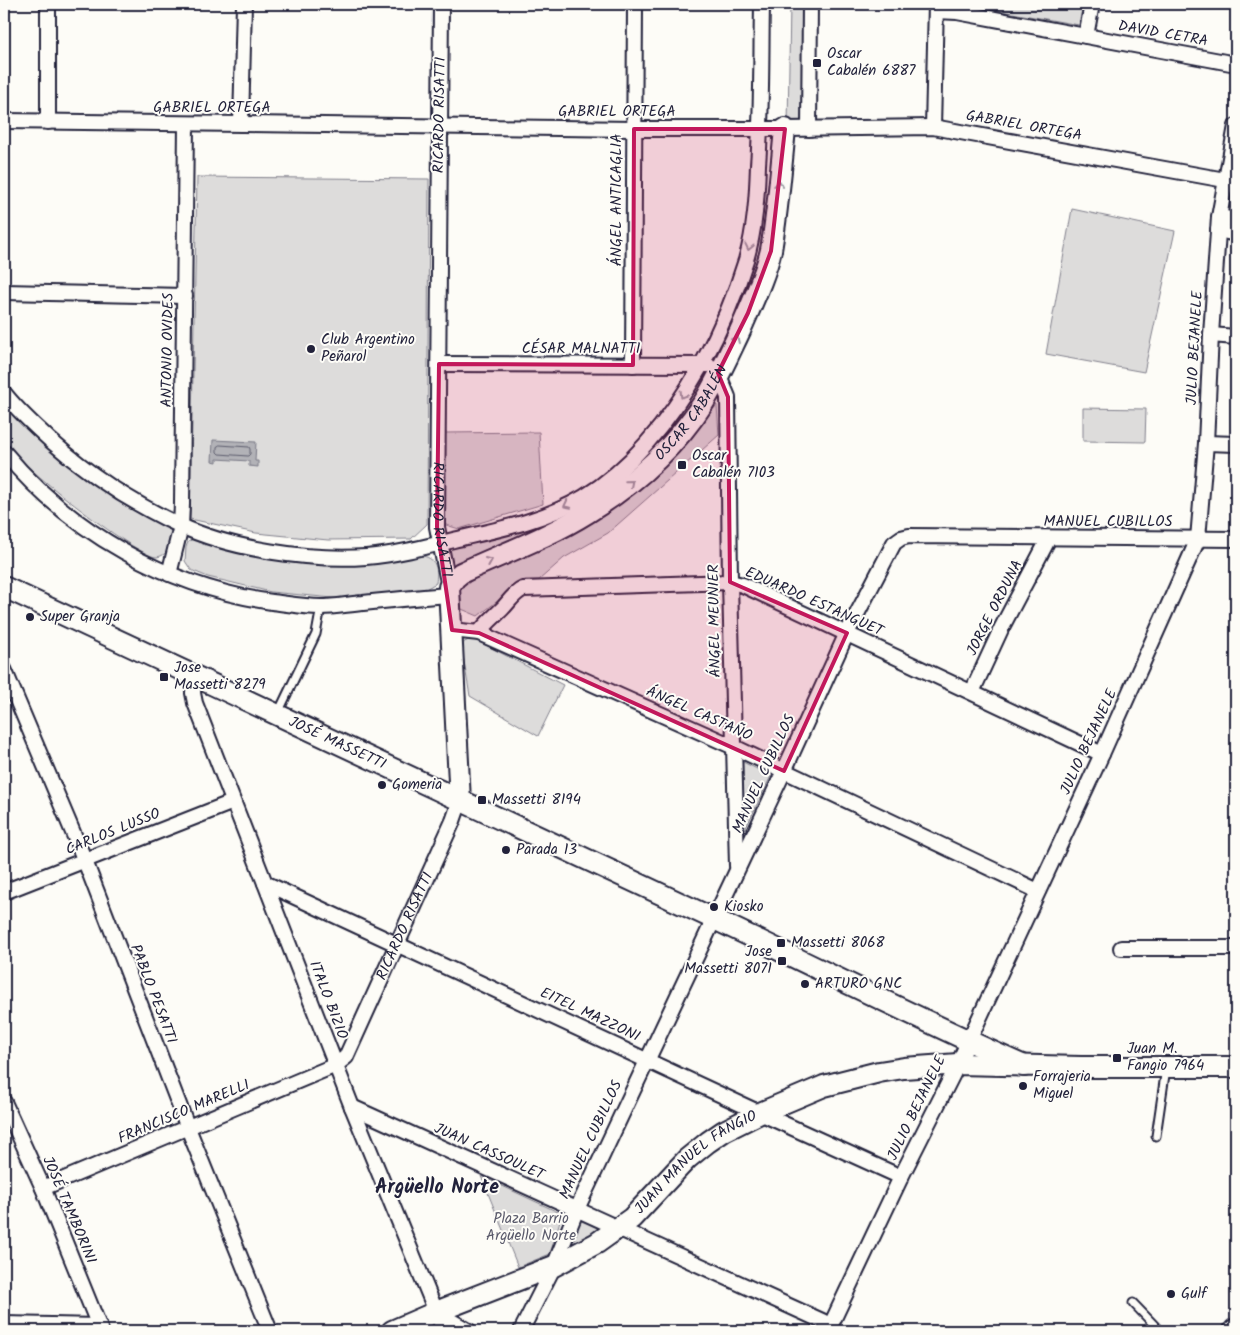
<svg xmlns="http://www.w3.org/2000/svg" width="1240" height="1335" font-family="Kalam,sans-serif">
	<rect width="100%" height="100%" fill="#fdfcf7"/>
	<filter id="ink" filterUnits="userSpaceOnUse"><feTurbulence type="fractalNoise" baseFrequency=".02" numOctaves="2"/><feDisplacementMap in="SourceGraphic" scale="10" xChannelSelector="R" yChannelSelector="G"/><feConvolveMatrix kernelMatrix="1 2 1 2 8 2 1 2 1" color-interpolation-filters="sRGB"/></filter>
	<g filter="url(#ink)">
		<g fill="#dddcdb" stroke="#807f8b">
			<path d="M790 4H807L805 125 788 126Z"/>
			<path d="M962 4H1083L1079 25Z"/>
			<path d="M197 177 429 179 427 524 411 539 328 540 256 533 190 519Z"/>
			<path d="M1072 209 1175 231 1144 372 1046 354Z"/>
			<path d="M4 402C35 433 64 465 100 488 115 498 131 506 147 514 153 518 161 521 166 525 174 531 174 541 169 549 167 553 161 557 156 557 137 557 9 458 4 440 1 431 4 413 4 402Z"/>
			<path d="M717 405 719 435 608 533 564 558 539 580H525L478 616 457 607 459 591 476 577 671 457Z"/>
			<path d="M1083 408 1146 409 1145 442 1083 441Z"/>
			<path d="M539 432 543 504 459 529 443 524 444 433Z"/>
			<path d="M637 454 642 459 602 492 572 512 449 573 450 548 568 508Z"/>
			<path d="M196 537 232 546 423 556C437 559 438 570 436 583L424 590 343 599 271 592 208 577 191 570 185 561 186 547 188 542Z"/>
			<path d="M472 638 563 685 538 736 470 696 461 644Z"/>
			<path d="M739 760 771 776 739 842Z"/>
			<path d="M481 1176 562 1214 550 1254 518 1267Z"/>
			<path d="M577 1219 601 1227 562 1255Z"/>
		</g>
		<path fill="#b2b2b7" stroke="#787885" d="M213 440 256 442 255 461H258V467L249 466V461L217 459V462L212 461Z"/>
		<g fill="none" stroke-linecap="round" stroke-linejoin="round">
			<path stroke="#5c5c6d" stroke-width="1" d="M220 445 249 447 250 449V454L248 456 219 454 217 452V447Z"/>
			<defs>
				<g id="service">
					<path d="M278 713 316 634 321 607"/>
					<path d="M1156 1136 1166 1068"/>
					<path d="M1133 1303 1160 1331"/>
				</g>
				<g id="minor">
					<path d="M48 4V122"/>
					<path id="s1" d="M441 4 437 527 449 587"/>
					<path d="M936 11 957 12 1236 64"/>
					<path d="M1086 36 1092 4"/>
					<path d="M4 121 634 129H785L933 127 1225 180"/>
					<path d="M241 124 244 4"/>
					<path d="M933 127 936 4"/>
					<path d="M809 129 810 4"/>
					<path d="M1219 217 1236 220"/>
					<path d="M1218 230 1236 234"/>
					<path d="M4 292 185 296"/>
					<path d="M1211 335 1236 337"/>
					<path d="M439 364 708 365"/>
					<path d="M633 365 635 4"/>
					<path d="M718 373 728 397 730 582 737 866"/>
					<path d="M4 393C17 410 34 425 50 440 88 474 132 503 179 525 230 549 310 561 366 557 400 554 433 545 466 537 506 528 547 519 584 497 635 466 673 415 702 364 720 331 735 296 746 260 755 229 757 197 758 165 762 111 761 58 762 4"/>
					<path d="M1206 443 1236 444"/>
					<path d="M4 452C71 533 168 587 272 602 288 604 305 607 321 607 335 607 349 604 363 603 392 600 421 597 449 595"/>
					<path d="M169 574 181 526 182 504 186 124"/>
					<path d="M452 630 479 633 734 747 1038 891"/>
					<path d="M479 633C486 623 494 617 502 609 509 602 514 593 523 589L730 582 743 585 1102 754"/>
					<path d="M4 669 85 861 188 1128 270 1331"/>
					<path d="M194 678 193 693 195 703 352 1107 444 1331"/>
					<path d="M972 692 1002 627 1049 538"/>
					<path d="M265 883 760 1113 901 1177"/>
					<path d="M4 892 233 802"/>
					<path d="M1121 948H1236"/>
					<path d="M4 1102 43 1188 101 1331"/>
					<path d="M352 1107 831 1325"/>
					<path id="s2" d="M43 1188 336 1065 346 1057 453 821 460 801"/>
					<path d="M436 1312 469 1331"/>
					<path d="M4 1324 99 1326"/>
					<path d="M521 1331 554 1266 577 1209 784 771 847 633 894 543 901 538 909 536 1236 539"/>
					<path d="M828 1331 901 1177 958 1064 1102 754 1198 539 1206 443 1211 335 1219 217 1236 126"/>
				</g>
				<g id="secondary">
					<path id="s3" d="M4 587C239 699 476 807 712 918 816 967 918 1019 1024 1066"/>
					<path id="s4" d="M460 801 449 587 455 578 461 573C504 553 547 538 587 513 633 485 675 447 704 402 718 379 729 354 740 331 751 305 765 277 771 250 778 210 781 169 785 129"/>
					<path id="s5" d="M392 1331 436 1312 554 1266 597 1243 632 1218 687 1159 708 1142 724 1131 760 1113 824 1086 879 1072 904 1068 958 1064 1081 1067H1236"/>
				</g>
				<path id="primary" d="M1235 1331 1236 1330"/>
			</defs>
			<use href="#service" stroke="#22223b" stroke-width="11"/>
			<use href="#minor" stroke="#22223b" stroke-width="18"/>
			<use href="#secondary" stroke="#22223b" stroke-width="24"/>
			<use href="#primary" stroke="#22223b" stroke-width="26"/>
			<use href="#service" stroke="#fdfcf7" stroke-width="7"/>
			<use href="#minor" stroke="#fdfcf7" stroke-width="14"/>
			<use href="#secondary" stroke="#fdfcf7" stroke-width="20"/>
			<use href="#primary" stroke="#fdfcf7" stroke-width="22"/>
		</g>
		<defs><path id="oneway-chevron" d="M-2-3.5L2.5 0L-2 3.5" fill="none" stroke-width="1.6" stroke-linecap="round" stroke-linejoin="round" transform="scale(1.25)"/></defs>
		<g stroke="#9a9aa2">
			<use href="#oneway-chevron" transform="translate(779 184) rotate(-84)"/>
			<use href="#oneway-chevron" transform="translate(749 247) rotate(102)"/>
			<use href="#oneway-chevron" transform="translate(736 339) rotate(-65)"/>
			<use href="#oneway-chevron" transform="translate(683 395) rotate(122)"/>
			<use href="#oneway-chevron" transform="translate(630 483) rotate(-40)"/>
			<use href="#oneway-chevron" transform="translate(567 505) rotate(153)"/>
			<use href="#oneway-chevron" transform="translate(489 561) rotate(-23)"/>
		</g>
	</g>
	<path fill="#c2185b" fill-opacity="0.2" stroke="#c2185b" stroke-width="4" stroke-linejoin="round" d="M634 129H785L771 251 748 313 718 373 728 397 730 582 847 633 784 771 479 633 452 630 437 527 439 364 633 365Z"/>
	<g fill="#22223b" stroke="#fdfcf7" stroke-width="2">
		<rect x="812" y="58" width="10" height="10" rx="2.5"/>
		<circle cx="311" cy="349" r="5"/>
		<rect x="677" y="460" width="10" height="10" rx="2.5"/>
		<circle cx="30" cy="617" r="5"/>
		<rect x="159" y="672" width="10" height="10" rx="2.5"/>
		<circle cx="382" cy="785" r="5"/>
		<rect x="477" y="795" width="10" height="10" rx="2.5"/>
		<circle cx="506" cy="850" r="5"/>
		<circle cx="714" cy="907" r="5"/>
		<rect x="776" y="938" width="10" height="10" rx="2.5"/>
		<rect x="777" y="956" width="10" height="10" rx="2.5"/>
		<circle cx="805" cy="984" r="5"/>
		<rect x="1112" y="1053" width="10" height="10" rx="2.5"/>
		<circle cx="1023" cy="1086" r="5"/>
		<circle cx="1171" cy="1294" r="5"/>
	</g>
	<g text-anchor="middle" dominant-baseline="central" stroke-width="4" stroke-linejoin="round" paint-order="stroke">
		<g font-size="15" fill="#22223b" stroke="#fdfcf7">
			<text transform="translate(1163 34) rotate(10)">DAVID CETRA</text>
			<text x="212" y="108">GABRIEL ORTEGA</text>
			<text x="617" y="112">GABRIEL ORTEGA</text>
			<text transform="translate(440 115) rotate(-89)">RICARDO RISATTI</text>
			<text transform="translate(1024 126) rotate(10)">GABRIEL ORTEGA</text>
			<text transform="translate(617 200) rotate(-90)">ÁNGEL ANTICAGLIA</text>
			<text transform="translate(1195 348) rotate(-87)">JULIO BEJANELE</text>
			<text x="581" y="349">CÉSAR MALNATTI</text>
			<text transform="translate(168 350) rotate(-89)">ANTONIO OVIDES</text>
			<text stroke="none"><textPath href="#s4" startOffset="519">OSCAR CABALÉN</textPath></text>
			<text stroke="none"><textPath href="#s1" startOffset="516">RICARDO RISATTI</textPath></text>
			<text x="1108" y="522">MANUEL CUBILLOS</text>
			<text transform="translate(814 602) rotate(24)">EDUARDO ESTANGUET</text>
			<text transform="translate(995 608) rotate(-63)">JORGE ORDUNA</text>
			<text transform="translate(715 621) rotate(-91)">ÁNGEL MEUNIER</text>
			<text transform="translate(699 714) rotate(24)">ÁNGEL CASTAÑO</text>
			<text transform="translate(1089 742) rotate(-65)">JULIO BEJANELE</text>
			<text stroke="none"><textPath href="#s3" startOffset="368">JOSÉ MASSETTI</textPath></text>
			<text transform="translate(764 774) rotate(-65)">MANUEL CUBILLOS</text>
			<text transform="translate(113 832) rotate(-22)">CARLOS LUSSO</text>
			<text stroke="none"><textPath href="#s2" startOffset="474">RICARDO RISATTI</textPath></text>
			<text transform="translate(153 994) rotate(69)">PABLO PESATTI</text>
			<text transform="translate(328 1000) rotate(69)">ITALO BIZIO</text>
			<text transform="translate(590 1015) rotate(25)">EITEL MAZZONI</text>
			<text transform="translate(917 1108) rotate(-64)">JULIO BEJANELE</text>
			<text transform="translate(184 1112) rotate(-23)">FRANCISCO MARELLI</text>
			<text transform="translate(591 1140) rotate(-65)">MANUEL CUBILLOS</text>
			<text transform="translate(489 1152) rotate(24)">JUAN CASSOULET</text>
			<text stroke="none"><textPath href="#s5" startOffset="352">JUAN MANUEL FANGIO</textPath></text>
			<text transform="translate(69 1210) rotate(67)">JOSÉ TAMBORINI</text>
		</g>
		<g font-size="15" fill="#22223b" stroke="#fdfcf7" text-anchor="start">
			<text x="827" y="54">Oscar<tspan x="827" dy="17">Cabalén 6887</tspan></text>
			<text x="321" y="340">Club Argentino<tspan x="321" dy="17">Peñarol</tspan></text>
			<text x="692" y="456">Oscar<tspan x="692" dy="17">Cabalén 7103</tspan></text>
			<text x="40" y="617">Super Granja</text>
			<text x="174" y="668">Jose<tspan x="174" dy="17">Massetti 8279</tspan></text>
			<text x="392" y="785">Gomeria</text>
			<text x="492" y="800">Massetti 8194</text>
			<text x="516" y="850">Parada 13</text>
			<text x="724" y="907">Kiosko</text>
			<text x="791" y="943">Massetti 8068</text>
			<text x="772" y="952" text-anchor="end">Jose<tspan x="772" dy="17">Massetti 8071</tspan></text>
			<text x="815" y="984">ARTURO GNC</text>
			<text x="1127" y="1049">Juan M.<tspan x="1127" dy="17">Fangio 7964</tspan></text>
			<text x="1033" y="1077">Forrajeria<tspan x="1033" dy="17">Miguel</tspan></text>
			<text x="1181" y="1294">Gulf</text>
		</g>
		<g font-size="15" fill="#5a5a6b" stroke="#fdfcf7">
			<text x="531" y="1219">Plaza Barrio<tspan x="531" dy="17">Argüello Norte</tspan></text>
		</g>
		<g font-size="20" font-weight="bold" fill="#22223b" stroke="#fdfcf7">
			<text x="437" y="1188">Argüello Norte</text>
		</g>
	</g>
	<rect width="1240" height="1335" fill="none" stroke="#fdfcf7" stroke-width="20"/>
	<rect x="10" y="10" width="1220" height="1315" fill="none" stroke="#22223b" stroke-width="2" filter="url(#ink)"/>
</svg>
